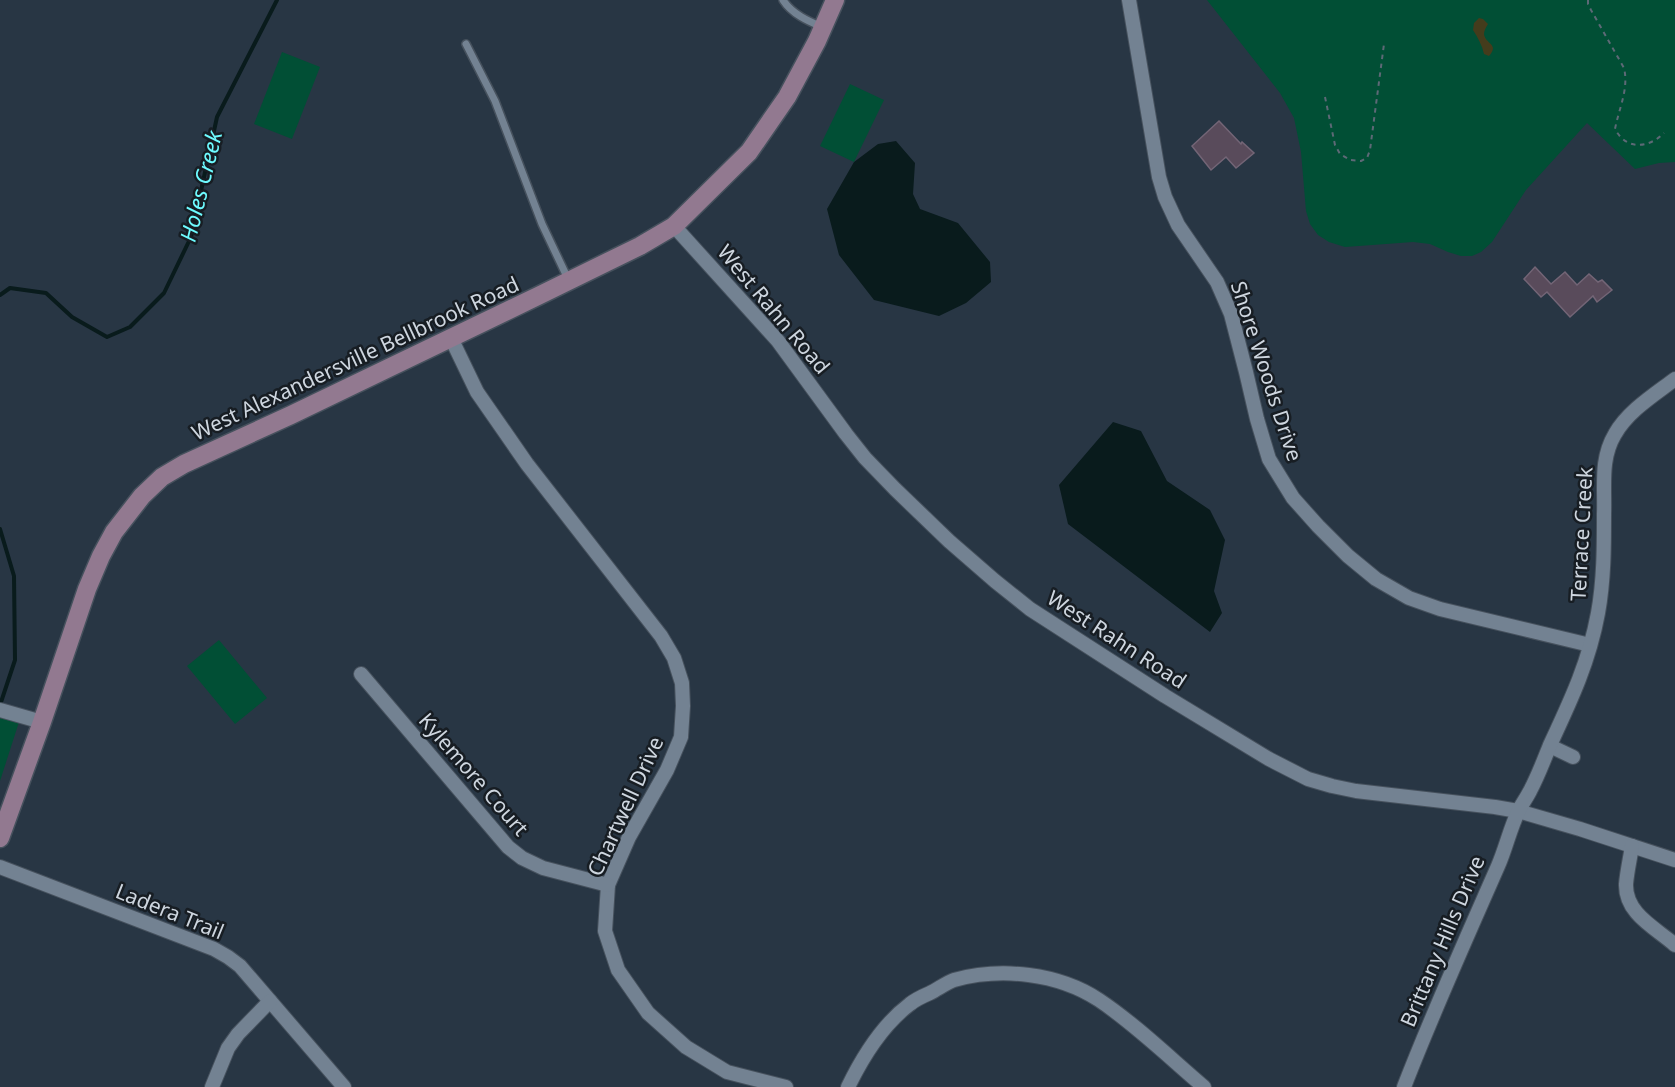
<svg xmlns="http://www.w3.org/2000/svg" width="1675" height="1087" font-family="'Noto Sans',sans-serif">
	<rect width="100%" height="100%" fill="#283644"/>
	<g fill="#014f35">
		<path d="M1207 0H1675V162L1659 163 1635 169 1587 123 1526 190 1492 242 1481 252 1472 256H1461L1448 252 1430 244 1413 242 1345 247 1329 242 1318 235 1310 224 1306 211 1301 152 1294 118 1280 93Z"/>
		<path d="M282 52 320 67 292 139 254 124Z"/>
		<path d="M850 84 884 100 854 162 820 146Z"/>
		<path d="M219 640 267 698 235 724 187 666Z"/>
		<path d="M0 717 19 722 0 781Z"/>
	</g>
	<path fill="#443c1c" d="M1479 18 1483 19 1488 24C1486 27 1484 31 1484 34 1485 44 1500 44 1489 56L1484 54C1482 45 1478 38 1473 30L1474 23Z"/>
	<g fill="#091b1c">
		<path d="M896 141 915 163 913 194 920 209 958 223 990 262 991 282 966 303 939 316 874 300 839 255 827 209 854 162 878 144Z"/>
		<path d="M1113 422 1141 431 1167 481 1210 510 1225 540 1214 591 1222 613 1210 632 1068 524 1059 485Z"/>
	</g>
	<g fill="none" stroke-linecap="round" stroke-linejoin="round">
		<g stroke="#091b1c" stroke-width="4">
			<path d="M0 295 10 288 46 293 72 317 107 337 130 327 164 293 191 237 217 117 277 0"/>
			<path d="M0 529 14 576 15 660 0 705"/>
		</g>
	</g>
	<g fill="#594b5b" stroke="#736576" stroke-width="1.5">
		<path d="M1219 121 1241 144 1242 142 1254 153 1236 168 1226 157 1211 170 1192 146Z"/>
		<path d="M1535 267 1551 284 1565 272 1577 285 1589 274 1598 282 1602 280 1612 290 1597 302 1593 296 1570 317 1547 292 1541 297 1524 279Z"/>
	</g>
	<g fill="none" stroke-linecap="round" stroke-linejoin="round">
		<defs>
			<g id="lane">
				<path d="M783 0C792 14 808 21 822 27"/>
				<path d="M466 44 495 101 542 224 569 281"/>
			</g>
			<g id="street">
				<path d="M1129 0 1159 177 1165 197 1178 225 1217 282 1231 314 1246 372 1257 419 1269 459 1293 498 1318 526 1348 556 1376 579 1409 598 1440 609 1590 645"/>
				<path d="M674 226 778 341 846 434 865 458 895 489 949 541 995 581 1030 609 1165 696 1269 759 1308 779 1332 786 1356 791 1495 807 1518 811 1580 829 1675 860"/>
				<path d="M451 338 477 392 527 464 661 636 674 658 682 683 683 706 681 737 667 770 629 837 608 885 605 931 618 970 648 1013 686 1047 727 1072 786 1087"/>
				<path d="M361 674 508 847 522 858 543 868 608 885"/>
				<path d="M0 710 42 722"/>
				<path d="M1550 746 1573 757"/>
				<path d="M1632 846C1630 859 1627 872 1626 884 1625 914 1656 928 1675 945"/>
				<path d="M0 867 214 949 228 957 240 966 344 1087"/>
				<path d="M212 1087 228 1048 238 1034 270 1001"/>
				<path d="M848 1087C863 1056 882 1025 910 1004 916 999 923 996 930 993 938 989 946 983 954 980 1001 967 1058 973 1099 1000 1135 1024 1171 1059 1204 1087"/>
				<path d="M1404 1087C1433 1012 1466 939 1498 866 1506 848 1510 828 1519 810 1522 804 1527 797 1530 791 1538 776 1544 760 1550 745 1571 700 1589 662 1598 613 1604 580 1604 547 1604 514 1605 486 1600 459 1615 434 1628 411 1654 395 1675 379"/>
			</g>
			<path id="secondary" d="M0 838 42 722 87 589 101 556 114 532 142 496 162 477 184 464 291 415 538 296 640 246 674 226 749 152 787 97 817 41 835 0"/>
		</defs>
		<use href="#lane" stroke="#46515d" stroke-width="10"/>
		<use href="#street" stroke="#46515d" stroke-width="16"/>
		<use href="#secondary" stroke="#46515d" stroke-width="21"/>
		<g stroke="#5d6976" stroke-width="2" stroke-dasharray="4.5 4.5" stroke-linecap="butt">
			<path d="M1588 0V4L1591 10 1624 68C1629 89 1619 108 1615 129 1626 150 1648 149 1664 133"/>
			<path d="M1325 97 1335 145 1340 154 1350 160 1361 161 1367 158 1370 150 1384 44"/>
		</g>
		<use href="#lane" stroke="#738292" stroke-width="7"/>
		<use href="#street" stroke="#738292" stroke-width="14"/>
		<use href="#secondary" stroke="#927990" stroke-width="18"/>
	</g>
	<g text-anchor="middle" dominant-baseline="central" stroke-width="5" stroke-linejoin="round" paint-order="stroke">
		<g font-size="21" fill="#ced6df" stroke="#171d23">
			<text transform="translate(774 309) rotate(50)">West Rahn Road</text>
			<text transform="translate(355 358) rotate(-25)">West Alexandersville Bellbrook Road</text>
			<text transform="translate(1267 371) rotate(72)">Shore Woods Drive</text>
			<text transform="translate(1581 534) rotate(-87)">Terrace Creek</text>
			<text transform="translate(1117 639) rotate(33)">West Rahn Road</text>
			<text transform="translate(474 774) rotate(49)">Kylemore Court</text>
			<text transform="translate(625 806) rotate(-65)">Chartwell Drive</text>
			<text transform="translate(170 911) rotate(22)">Ladera Trail</text>
			<text transform="translate(1442 941) rotate(-67)">Brittany Hills Drive</text>
		</g>
		<g font-size="22" font-style="italic" fill="#6efbff" stroke="#171d23">
			<text transform="translate(200 186) rotate(-76)">Holes Creek</text>
		</g>
	</g>
</svg>
